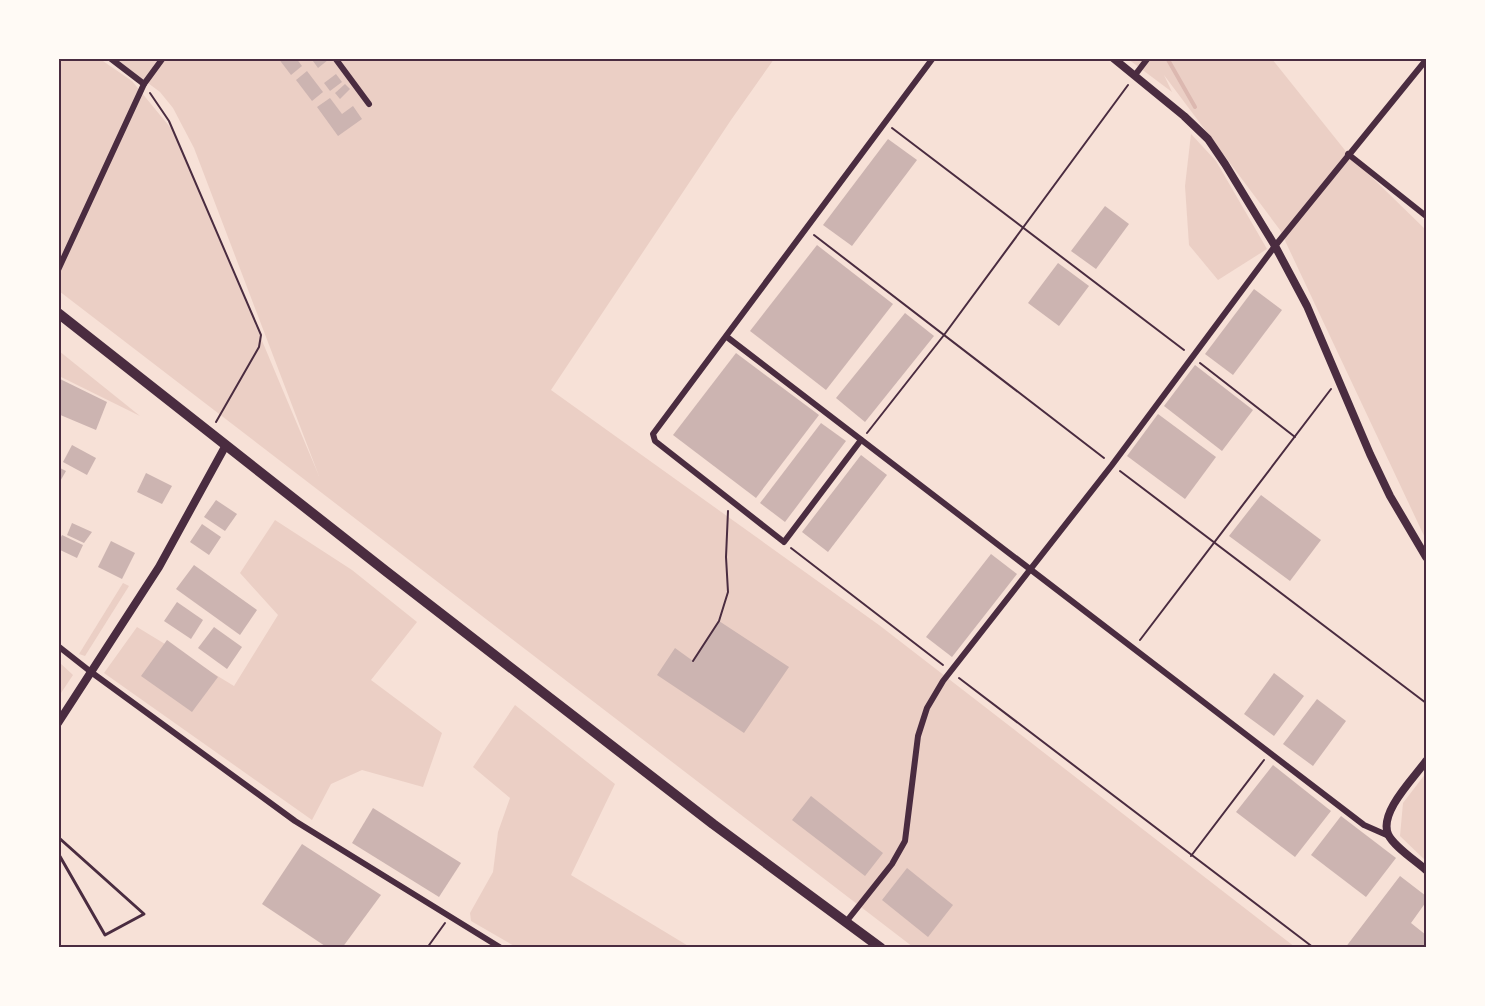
<svg xmlns="http://www.w3.org/2000/svg" width="1485" height="1006" font-family="'DejaVu Sans',sans-serif">
	<rect width="100%" height="100%" fill="#f7e1d7"/>
	<g fill="#ebcfc5">
		<path d="M58 59H100L132 81 174 132 319 476 194 148 173 108 160 92 116 59H774L731 120 551 390 879 625 1295 947H913L59 291Z"/>
		<path d="M1128 59H1272L1348 154 1426 230V540L1280 230 1164 75 1172 92Z"/>
		<path d="M1191 134 1216 161 1267 249 1218 280 1189 245 1185 186Z"/>
		<path d="M58 351H59L140 416 59 376Z"/>
		<path d="M275 520 352 570 417 622 371 680 442 733 423 787 362 770 331 784 312 820 104 673 137 627 234 686 278 615 240 573Z"/>
		<path d="M123 583 129 586 85 656 79 654Z"/>
		<path d="M59 662 73 675 59 696Z"/>
		<path d="M515 705 615 784 571 875 690 947H516L471 921 470 913 493 872 498 832 510 798 473 767Z"/>
		<path d="M1426 773V861L1400 836 1403 803Z"/>
	</g>
	<g fill="none" stroke-linecap="round" stroke-linejoin="round">
		<path stroke="#dcb8b0" stroke-width="4" d="M1167 58 1195 107"/>
	</g>
	<g fill="#ccb4b1">
		<path d="M278 58H296L302 66 291 75Z"/>
		<path d="M316 58H326L328 60 318 68 313 61Z"/>
		<path d="M307 71 323 92 312 101 296 80Z"/>
		<path d="M336 74 342 82 330 91 324 83Z"/>
		<path d="M345 84 350 89 340 99 335 93Z"/>
		<path d="M330 98 342 114 353 106 362 119 338 136 317 107Z"/>
		<path d="M888 139 917 160 852 246 823 225Z"/>
		<path d="M1105 206 1129 224 1096 269 1071 251Z"/>
		<path d="M817 245 893 304 826 390 750 331Z"/>
		<path d="M1058 263 1089 286 1059 326 1028 303Z"/>
		<path d="M1254 289 1282 310 1233 375 1205 354Z"/>
		<path d="M905 313 934 336 865 422 836 398Z"/>
		<path d="M736 353 819 415 756 498 673 435Z"/>
		<path d="M1195 365 1253 410 1222 451 1164 406Z"/>
		<path d="M58 378 107 402 96 430 58 414Z"/>
		<path d="M1158 414 1216 457 1185 499 1127 456Z"/>
		<path d="M821 423 846 441 785 522 760 503Z"/>
		<path d="M72 445 96 458 87 475 63 462Z"/>
		<path d="M861 455 887 475 828 552 802 532Z"/>
		<path d="M58 467 66 471 58 485Z"/>
		<path d="M146 473 172 486 162 504 137 492Z"/>
		<path d="M1261 495 1321 540 1290 581 1229 536Z"/>
		<path d="M216 500 237 514 225 531 204 517Z"/>
		<path d="M72 523 92 532 84 543 67 535Z"/>
		<path d="M202 524 221 537 209 555 190 542Z"/>
		<path d="M62 535 83 545 77 558 58 549V543Z"/>
		<path d="M111 541 135 553 122 579 98 567Z"/>
		<path d="M991 554 1017 574 952 657 926 637Z"/>
		<path d="M194 565 257 610 240 635 176 589Z"/>
		<path d="M177 602 203 620 191 639 164 621Z"/>
		<path d="M719 621 789 667 744 733 657 675 675 648 693 661Z"/>
		<path d="M214 627 242 647 227 669 198 648Z"/>
		<path d="M167 640 218 677 192 712 141 676Z"/>
		<path d="M1274 673 1304 696 1274 736 1244 714Z"/>
		<path d="M1317 699 1346 721 1313 766 1283 744Z"/>
		<path d="M1273 765 1331 811 1295 857 1236 812Z"/>
		<path d="M811 796 883 853 865 876 792 820Z"/>
		<path d="M373 808 461 863 439 897 352 843Z"/>
		<path d="M1341 816 1396 858 1366 897 1311 855Z"/>
		<path d="M302 844 381 895 342 948H328L262 904Z"/>
		<path d="M907 868 953 905 928 937 882 900Z"/>
		<path d="M1400 876 1426 896V902L1411 923 1426 935V943L1423 948H1345Z"/>
	</g>
	<g fill="none" stroke-linecap="round" stroke-linejoin="round">
		<g stroke="#4a2c40" stroke-width="2">
			<path d="M150 93 169 121 261 335 259 347 216 422"/>
			<path d="M892 128 1184 350"/>
			<path d="M814 235 1104 458"/>
			<path d="M1200 363 1295 437"/>
			<path d="M867 433 944 335 1128 85"/>
			<path d="M1120 471 1426 703"/>
			<path d="M791 548 943 665"/>
			<path d="M1140 640 1331 389"/>
			<path d="M693 661 719 621 728 592 726 557 728 511"/>
			<path d="M959 678 1314 948"/>
			<path d="M1191 856 1264 760"/>
			<path d="M199 947 200 948"/>
			<path d="M427 948 445 923"/>
		</g>
		<path stroke="#4a2c40" stroke-width="3" d="M58 837 144 914 105 935 58 853"/>
		<g stroke="#4a2c40" stroke-width="6">
			<path d="M110 58 144 84"/>
			<path d="M335 58 369 104"/>
			<path d="M1135 75 1148 58"/>
			<path d="M1348 154 1426 216"/>
			<path d="M58 270 144 84 163 58"/>
			<path d="M727 337 1364 825 1389 836"/>
			<path d="M861 440 784 542 655 441 653 434 933 58"/>
			<path d="M58 646 91 672 295 821 501 948"/>
			<path d="M846 922 892 864 905 841 918 736 927 708 943 681 1112 465 1275 246 1426 60"/>
		</g>
		<g stroke="#4a2c40" stroke-width="8">
			<path d="M1113 58 1184 116 1208 139 1225 164 1275 246 1307 306 1370 454 1390 496 1426 557"/>
			<path d="M58 723 159 567 226 445"/>
			<path d="M1426 761C1414 778 1379 812 1388 834 1393 846 1416 861 1426 870"/>
		</g>
		<path stroke="#4a2c40" stroke-width="10" d="M58 313 387 572 713 824 881 948"/>
	</g>
	<rect width="1485" height="1006" fill="none" stroke="#fffaf5" stroke-width="120"/>
	<rect x="60" y="60" width="1365" height="886" fill="none" stroke="#4a2c40" stroke-width="2"/>
</svg>
